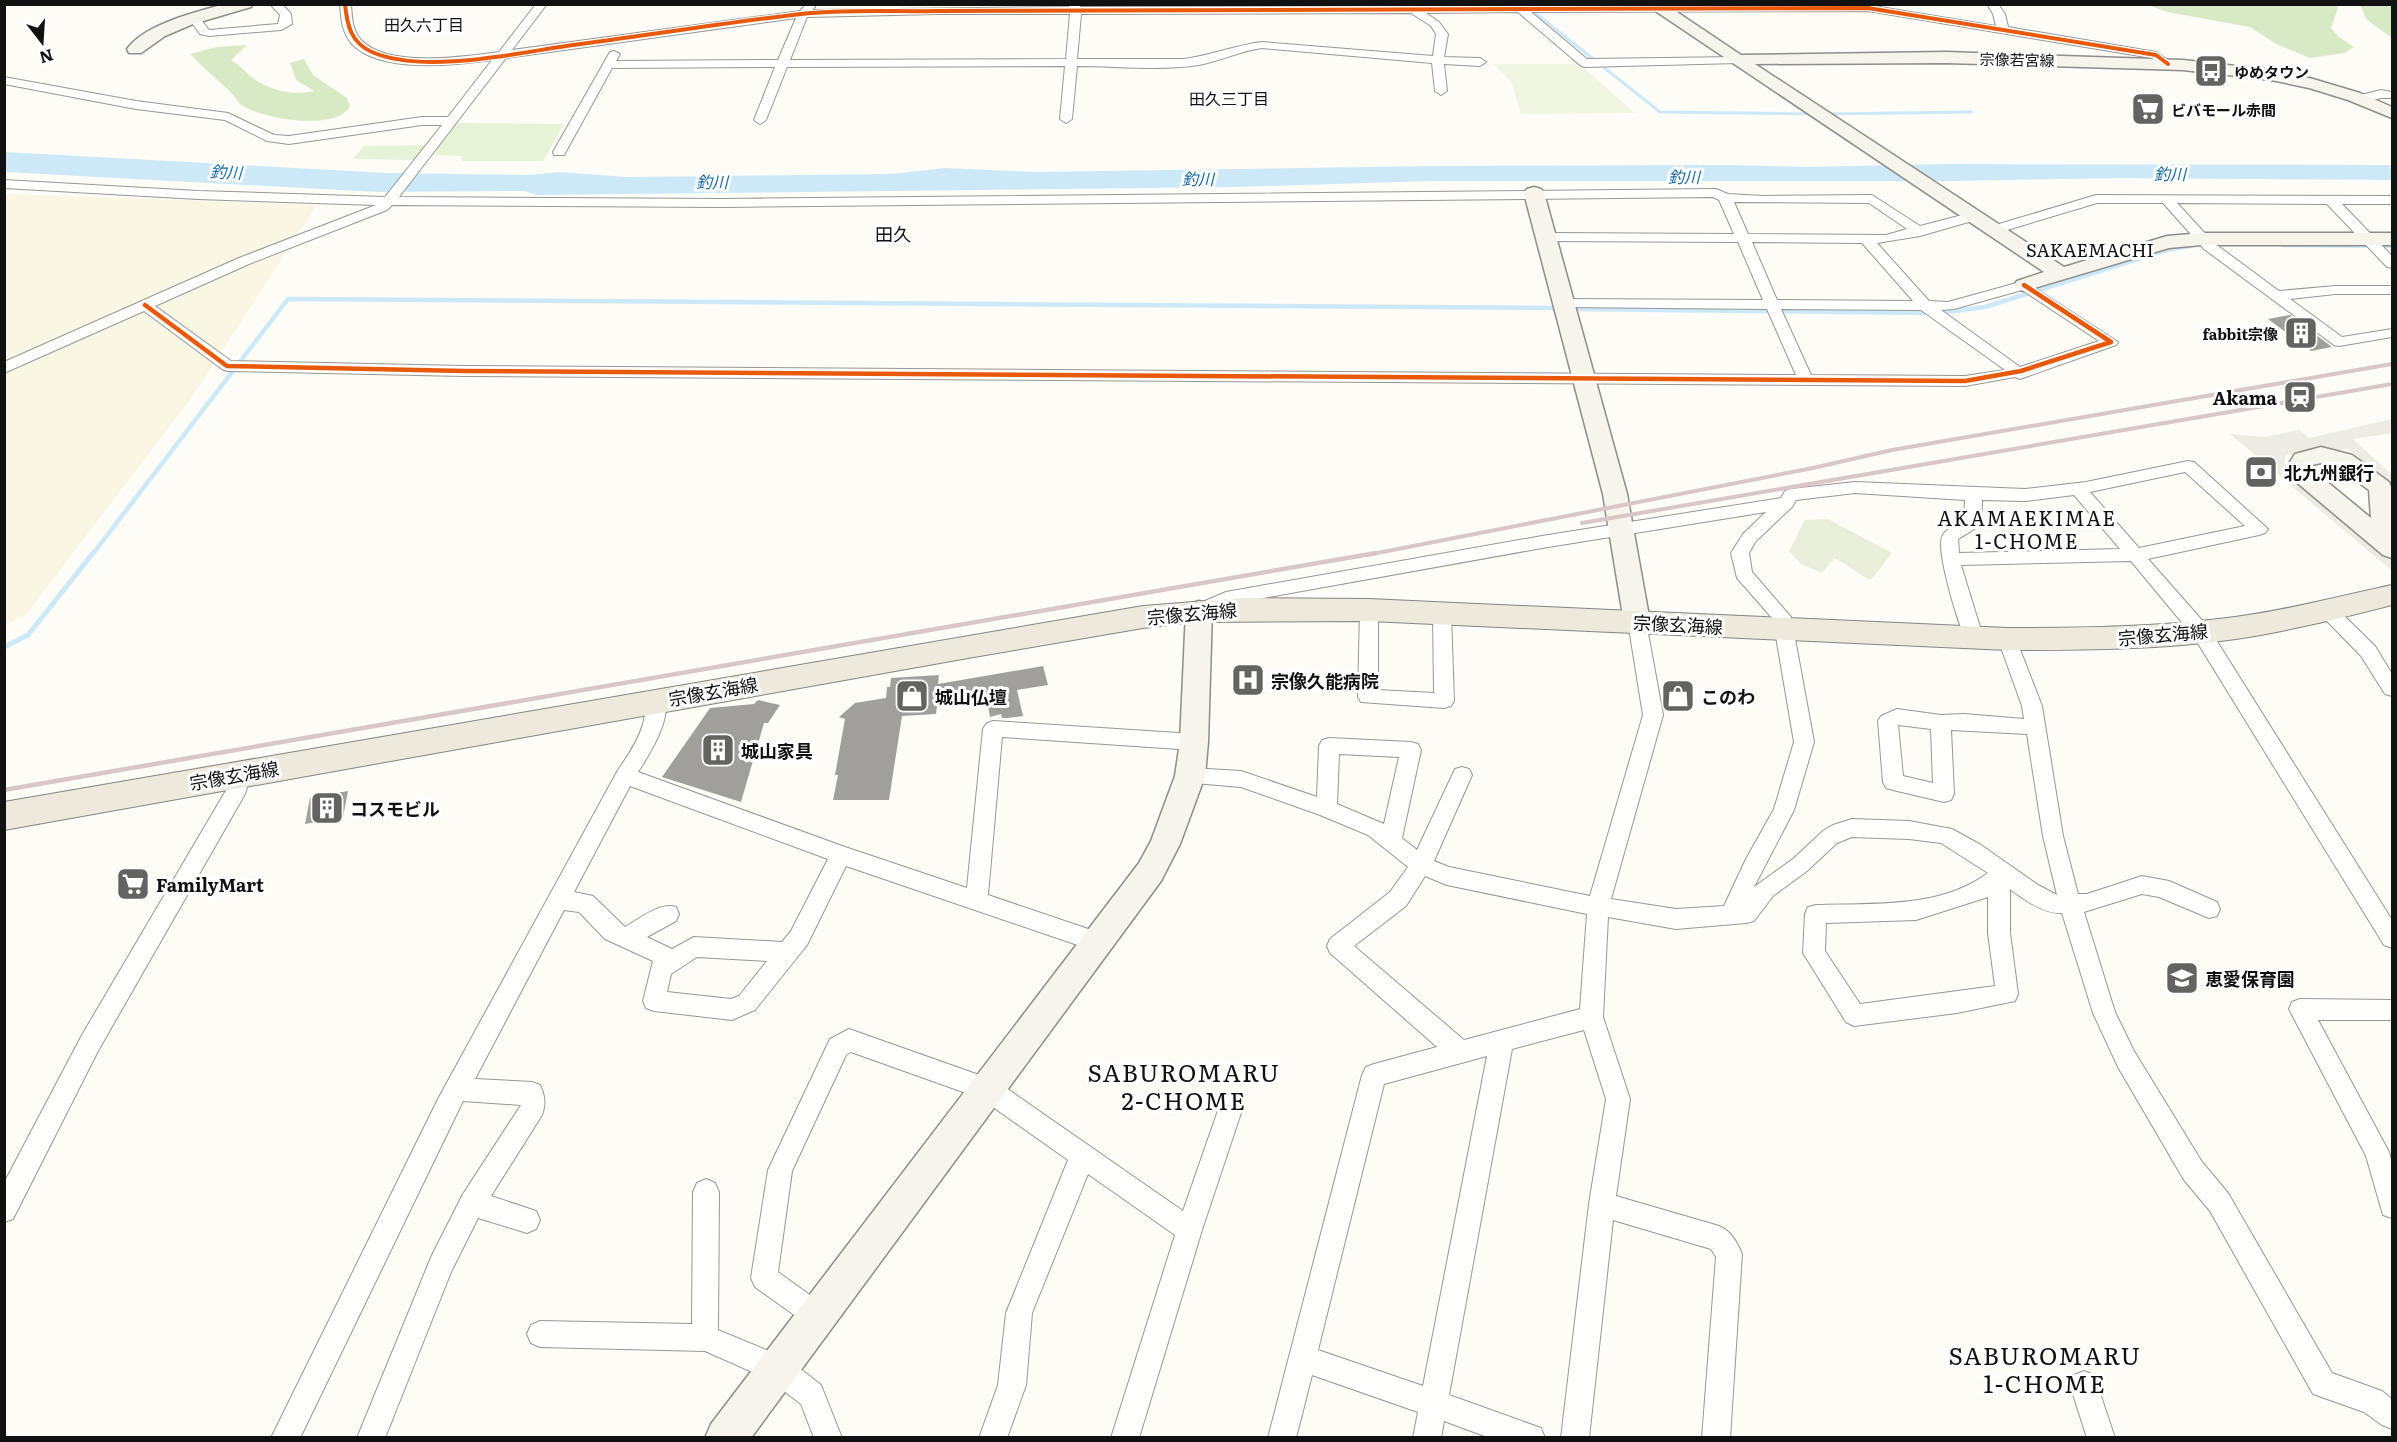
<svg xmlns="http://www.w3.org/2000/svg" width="2397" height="1442" font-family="Literata,'Noto Sans JP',serif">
	<rect width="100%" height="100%" fill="#fdfcf7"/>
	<path fill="#f9f7e4" d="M5 194 317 205 192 397 28 612 5 626Z"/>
	<g fill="#e7f3d7">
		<path d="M456 123 564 124 543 161H462L461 156 431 155Z"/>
		<path d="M427 145 415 160 353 159 364 146Z"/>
	</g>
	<g fill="#d8eac5">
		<path d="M2148 5H2336L2338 8 2331 28 2338 36 2354 47 2345 53 2310 58 2276 44 2250 27 2167 12Z"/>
		<path d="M2360 5H2392V38L2367 20Z"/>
		<path d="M247 45 231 60C242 67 244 71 253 78 270 91 295 96 314 91L296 80 290 63 304 59 313 75 347 98 350 106C338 132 259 119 240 104 240 104 235 97 234 96 221 82 204 69 190 54L217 47Z"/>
	</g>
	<path fill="#e9eedb" d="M1828 519 1892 553 1871 580C1857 574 1849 565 1834 558L1822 573 1801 564 1789 551 1805 520Z"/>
	<path fill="#f0f6e1" d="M1493 64H1579L1635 113 1521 114 1511 81Z"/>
	<path fill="#edebe2" d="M2392 419V433L2353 439 2392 475V483L2348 449 2333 451 2315 449 2286 455 2284 463 2392 550V571L2230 434 2264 437 2299 430 2309 438Z"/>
	<path fill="#cde8f7" d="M4 152 386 173 528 175 561 172 626 177 891 174 945 168 1035 172 1435 166 1729 165 1807 167 1949 164 2392 165V180L2119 178 1951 181H1431L1235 187 537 195 524 191 378 192 5 172Z"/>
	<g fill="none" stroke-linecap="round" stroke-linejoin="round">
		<g stroke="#cde8f7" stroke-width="3">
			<path d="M1524 4 1660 112 1815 114"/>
			<path d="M1824 114 1971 112"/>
			<path d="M2283 245H2316"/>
		</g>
		<g stroke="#cde8f7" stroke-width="4.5">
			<path d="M2283 245 2392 246"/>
			<path d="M1570 309 1930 313"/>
			<path d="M1939 313 1985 307 2167 250 2190 246"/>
			<path d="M92 555 288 299 1561 308"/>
		</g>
		<path stroke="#cde8f7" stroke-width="5" d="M4 647 28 635 93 553"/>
	</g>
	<g fill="#a19f9c">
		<path d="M2290 315 2332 347 2311 351 2268 319Z"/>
		<path d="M1043 666 1048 685 1017 690 1023 716 1007 718H1002L1001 714 990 717 986 696 937 705 936 714 902 716 889 800H833L838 775H835L845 719 839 717 855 703 886 698 887 687H890L891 678 939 675 938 684Z"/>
		<path d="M758 700 780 705 768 723H764L741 802 662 777 710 708 754 704Z"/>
		<path d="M348 791 343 817 305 824 310 798Z"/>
	</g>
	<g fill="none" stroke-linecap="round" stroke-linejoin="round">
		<defs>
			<g id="street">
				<path d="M270 4H282L291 14 292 24 281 30 209 36 200 34 189 19 191 17H199L209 30 278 24 280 15Z"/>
				<path d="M340 4H351C352 17 352 30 361 40 388 68 463 57 499 52L536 4H547L512 50 800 11 806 4 813 5 815 7 812 10 1069 7V4H1080V7L1868 5 1996 26 1993 14 1987 4H1998L2005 14 2008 27 2156 52 2174 64 2168 68 2152 58 1868 11 1531 12 1587 59 1738 57 1744 60 1738 63 1584 67 1580 65 1518 12 1426 13 1439 22 1448 34 1444 57 1480 58 1486 62 1480 66 1444 64 1447 91 1441 95 1435 91 1432 63 1262 48C1240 51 1220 61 1199 65 1160 71 1116 66 1077 66L1072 119 1066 123 1060 119 1065 66 787 67 766 120 760 124 754 120 775 67 612 68 564 155H554L553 152 610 52 614 51 620 54 616 61 778 60 796 18 506 58 399 197 722 199 1716 189 1728 194 1763 196 1872 195 1920 226 1974 212 1981 216 1979 219 1920 236 1877 243 1929 301 1948 302 2024 281 2118 342 2116 345 2020 379 2015 377 1965 386 464 376 227 371 222 369 144 311 4 373V362L239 258 376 205 198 199 4 188V180L198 191 385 197 442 125H422L289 144 267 141 225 120 136 109 4 84V77L136 101 228 113 274 135 289 136 422 117H448L492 60C456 65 380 74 352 44 342 33 341 18 340 4ZM1411 13 1431 26 1436 34 1433 56 1262 42C1235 45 1210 56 1183 59H1077L1081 14ZM937 14H1070L1066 59 790 60 807 17ZM1713 197 1719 200 1734 234 1545 233 1538 237 1545 241 1738 242 1763 300 1564 299 1557 303 1564 307 1767 309 1796 375 464 366 231 361 155 306 249 264 387 210 392 205 722 207ZM1734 202 1869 203 1907 229 1886 235 1748 234ZM1752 242 1862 243 1913 301 1777 300ZM2022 290 2099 341 2020 367 1941 310 1954 309ZM1781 309 1921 310 2005 370 1965 376 1811 375Z"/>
				<path d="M2381 90 2392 92V98H2381L2361 103 2355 99 2357 96Z"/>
				<path d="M2096 195 2392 196V204H2342L2392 256V268L2387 267 2327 204 2177 203 2214 243 2279 291 2335 286H2392V294H2335L2290 299 2342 337 2392 329V337L2339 346 2334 345 2204 249 2163 203H2097L1994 234 1987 230 1989 227Z"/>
				<path d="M2188 461 2194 462 2268 529 2265 533 2259 535 2148 559 2208 627 2392 920V948L2384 945 2194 637 2131 561 1961 565 1983 637 1981 642 1974 644 1967 642C1959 627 1936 552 1942 537 1945 528 1957 526 1964 521L1965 500 1855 493 1796 500 1792 507 1755 542 1749 553 1752 572 1791 617 1814 742 1794 810 1754 887 1793 859 1823 831 1833 825 1852 819 1909 821 1952 829 1981 845 2038 885 2057 895 2043 836 2027 734 1951 730 1954 794 1951 800 1944 802 1893 790 1886 788 1883 782 1878 721 1881 716 1897 709 1941 715 1964 714 2024 719 2022 706 1998 639 2000 634 2007 632 2014 634 2042 706 2063 836 2078 894H2087L2142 876 2169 881 2217 902 2220 909 2217 916 2209 918 2159 897 2142 894 2084 912 2115 1012 2134 1051 2202 1162 2228 1193 2332 1373 2382 1391 2392 1399V1429L2382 1425 2364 1412 2313 1394 2210 1211 2184 1180 2118 1067 2093 1013 2062 913C2044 914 2024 900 2010 889V933L2018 994 2015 1001 1957 1013 1854 1026 1846 1022 1803 953 1805 914 1808 907 1816 905C1874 903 1939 909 1988 873L1941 843 1909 839 1852 837 1837 843 1807 871 1773 896 1754 921 1746 923 1676 929 1608 917 1603 1017 1630 1099 1616 1196 1719 1226C1731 1231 1737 1242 1742 1254L1730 1438H1702L1716 1257 1711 1249 1613 1220 1589 1438H1561L1589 1204 1606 1099 1584 1030 1512 1049 1449 1395 1541 1428 1545 1438H1490L1444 1421 1441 1438H1413L1418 1412 1312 1375 1296 1438H1268L1362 1075 1366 1067 1374 1064 1437 1047 1330 953 1327 946 1330 939 1390 892 1408 867 1368 835 1320 815 1241 787 1183 782 1180 776 1183 770 1190 768 1241 771 1317 797 1319 746 1322 740 1329 738 1411 742 1418 744 1421 750 1402 838 1417 850 1455 769 1462 767 1469 769 1472 775 1434 861 1449 867 1590 896 1643 715 1628 622 1631 617 1637 615 1643 617 1646 622 1663 715 1611 899 1676 909 1724 906 1746 859 1774 809 1794 742 1773 619 1737 578 1731 553 1743 534 1766 512 1542 548 1230 604 1199 618 1193 616 1190 611 1193 606 1226 592 1542 536 1781 498 1785 491 1791 489 1855 482 2025 489 2086 482ZM2185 472 2245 526 2139 548 2090 492ZM2074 495 2120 549 1959 553 1958 539C1980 526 1982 527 1982 500L2025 501ZM1898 725 1931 729 1933 783 1903 776ZM1339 754 1399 757 1384 824 1337 804ZM1425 876 1447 885 1587 914 1580 1009 1464 1040 1354 946 1406 906ZM1988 897V933L1995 986 1860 1004 1825 951 1826 923 1916 920ZM1487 1056 1423 1386 1318 1350 1384 1084Z"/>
				<path d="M1369 603 1375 605 1378 610V690L1434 693 1433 614 1436 609 1442 607 1448 609 1451 614 1454 701 1451 706 1444 708 1361 702 1358 697 1360 610 1363 605Z"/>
				<path d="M2327 603 2333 605 2375 646 2392 674V696L2385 694 2361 656 2321 615 2318 610 2321 605Z"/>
				<path d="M656 694 663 696C674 716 649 755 638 772L845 847 967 888 983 729 986 724 993 721 1194 734 1201 737 1204 742 1201 747 1194 750 1002 737 988 895 1106 935 1109 942 1106 949 1098 952 846 866 807 945 755 1010 732 1020 654 1011 646 1008 643 1001 653 961 605 939 579 912 564 910 475 1079 532 1082 540 1085C545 1096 546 1104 542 1115L491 1196 536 1211 540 1220 536 1229 527 1233 478 1218 451 1272 385 1438H357L432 1255 463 1194 521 1105 463 1101 300 1438H271L438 1099 618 770C628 756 638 741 643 724 646 714 645 704 649 696ZM630 786 828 859 791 931 782 942 694 937 672 949 647 937 676 921 679 914 676 907C660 902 639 919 625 927L593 896 574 892ZM697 957 767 961 739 996 731 999 667 992 671 974Z"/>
				<path d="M241 766 248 768 251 774 245 794 98 1051 13 1219 4 1222V1183L82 1035 228 787 234 768Z"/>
				<path d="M2300 999 2392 1000V1020H2318L2389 1152 2392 1163V1218L2383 1215 2366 1156 2289 1009 2292 1002Z"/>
				<path d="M849 1029 996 1081 1183 1211 1223 1096 1232 1092 1241 1096 1244 1104 1202 1230 1139 1438H1111L1175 1235 1088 1174 1032 1313 1026 1385 1007 1438H979L998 1385 1006 1313 1068 1160 980 1098 851 1052 846 1055 792 1171 778 1272 825 1306 829 1315 825 1324 816 1328 807 1324 755 1287 751 1278 768 1170 830 1039Z"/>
				<path d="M706 1179 715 1183 719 1192 718 1330 788 1359 821 1385 842 1438H814L801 1404 768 1379 705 1351 540 1347 531 1343 527 1334 531 1325 540 1321 692 1324 693 1192 697 1183Z"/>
				<path d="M2084 1371 2094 1375 2115 1438H2087L2070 1385 2074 1375Z"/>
			</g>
			<g id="secondary">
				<path d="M225 4H253L251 7 193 24 165 36 141 53H129L127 49C145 24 196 12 225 4Z"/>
				<path d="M1645 4H1665L1741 55 1946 52 2183 60 2271 70 2313 79 2360 93 2392 107V118L2348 100 2309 88 2271 80 2183 70 1946 63 1755 64 2064 267 2167 236 2202 233H2392V245H2202L2169 248 2031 289 2024 291 2017 289 2014 285 2017 281 2044 272Z"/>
				<path d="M1534 187 1541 189 1544 193 1627 494 1650 622 1646 629 1637 632 1628 629 1624 622 1603 494 1524 193 1527 189Z"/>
				<path d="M2321 447 2352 455 2389 482 2392 489V558L2383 555 2295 481 2288 465 2295 454ZM2321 463 2335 466 2369 490 2371 518 2314 471 2312 465Z"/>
				<path d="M1199 601 1208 604 1212 611 1208 742 1205 776 1180 844 1161 881 751 1438H705L711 1424 1139 863 1151 841 1175 776 1180 742 1186 611 1190 604Z"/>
			</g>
			<path id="primary" d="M2392 585V605C2341 618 2289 631 2236 639 2160 650 2083 650 2007 650L1369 621 1199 622 1143 628 968 658 4 830V802L1143 606 1245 598 1369 599 2007 628C2083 628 2160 627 2235 617 2288 610 2340 596 2392 585Z"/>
		</defs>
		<use href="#street" stroke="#979795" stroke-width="2"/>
		<use href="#secondary" stroke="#8e8d8b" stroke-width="3"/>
		<use href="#primary" stroke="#858482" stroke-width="2"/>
		<use href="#street" fill="#fffffe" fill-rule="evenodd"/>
		<use href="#secondary" fill="#f6f4eb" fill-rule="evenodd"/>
		<use href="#primary" fill="#ede9dc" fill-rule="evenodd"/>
		<g stroke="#d9c6c7" stroke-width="4">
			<path d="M1582 523 2392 384"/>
			<path d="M1367 555 1813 468 1892 450 2392 364"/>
		</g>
		<path stroke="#d9c6c7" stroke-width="4.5" d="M4 790 1376 553"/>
		<defs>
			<path id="cycleway-far1" d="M345 4C347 25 351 43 372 52 422 74 513 54 566 46 644 36 722 23 801 14 845 9 892 12 937 11L1868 8 2156 55 2168 64"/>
			<path id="cycleway" d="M145 305 227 366 464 371 1965 381 2021 371 2111 342 2024 285"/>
		</defs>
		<use href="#cycleway-far1" stroke="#fff" stroke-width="6"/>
		<use href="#cycleway" stroke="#fff" stroke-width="8"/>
		<use href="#cycleway-far1" stroke="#e8590c" stroke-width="4"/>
		<use href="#cycleway" stroke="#e8590c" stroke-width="4.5"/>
	</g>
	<defs>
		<symbol id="bus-square" viewBox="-11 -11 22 22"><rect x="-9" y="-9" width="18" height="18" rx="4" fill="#646362" stroke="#fff"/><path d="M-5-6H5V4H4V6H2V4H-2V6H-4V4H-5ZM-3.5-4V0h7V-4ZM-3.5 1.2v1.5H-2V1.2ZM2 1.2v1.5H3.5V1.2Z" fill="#fff"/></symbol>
		<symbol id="supermarket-square" viewBox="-11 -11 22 22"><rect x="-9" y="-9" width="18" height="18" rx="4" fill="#646362" stroke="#fff"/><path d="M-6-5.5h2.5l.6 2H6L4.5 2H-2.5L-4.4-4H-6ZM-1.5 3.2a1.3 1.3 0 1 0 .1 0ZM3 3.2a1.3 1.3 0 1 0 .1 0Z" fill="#fff"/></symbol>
		<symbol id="building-square" viewBox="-11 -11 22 22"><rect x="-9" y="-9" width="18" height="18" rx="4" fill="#646362" stroke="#fff"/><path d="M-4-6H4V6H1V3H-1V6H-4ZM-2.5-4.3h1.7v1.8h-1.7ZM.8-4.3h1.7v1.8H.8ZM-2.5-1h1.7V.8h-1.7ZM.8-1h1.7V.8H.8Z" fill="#fff"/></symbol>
		<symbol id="station-square" viewBox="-11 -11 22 22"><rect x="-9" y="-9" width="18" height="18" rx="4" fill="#646362" stroke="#fff"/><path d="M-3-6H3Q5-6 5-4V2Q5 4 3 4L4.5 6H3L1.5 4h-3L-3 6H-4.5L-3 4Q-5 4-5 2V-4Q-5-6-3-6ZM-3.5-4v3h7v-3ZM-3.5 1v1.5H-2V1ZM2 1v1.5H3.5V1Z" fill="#fff"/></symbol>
		<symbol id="bank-square" viewBox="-11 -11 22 22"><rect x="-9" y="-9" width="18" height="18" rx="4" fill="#646362" stroke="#fff"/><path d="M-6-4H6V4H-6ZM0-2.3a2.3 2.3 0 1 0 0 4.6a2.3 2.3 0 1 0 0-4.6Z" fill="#fff"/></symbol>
		<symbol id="hospital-square" viewBox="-11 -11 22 22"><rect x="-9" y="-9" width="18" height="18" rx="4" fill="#646362" stroke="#fff"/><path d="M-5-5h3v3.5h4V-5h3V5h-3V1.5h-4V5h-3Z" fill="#fff"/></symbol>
		<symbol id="shop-square" viewBox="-11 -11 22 22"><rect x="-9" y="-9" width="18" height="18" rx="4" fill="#646362" stroke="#fff"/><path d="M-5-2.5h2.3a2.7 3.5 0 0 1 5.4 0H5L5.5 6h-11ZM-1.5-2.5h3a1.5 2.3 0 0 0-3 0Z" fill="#fff"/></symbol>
		<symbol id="school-square" viewBox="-11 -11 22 22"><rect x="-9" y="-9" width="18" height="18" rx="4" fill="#646362" stroke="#fff"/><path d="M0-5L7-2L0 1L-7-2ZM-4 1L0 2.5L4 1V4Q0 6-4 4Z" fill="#fff"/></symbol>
	</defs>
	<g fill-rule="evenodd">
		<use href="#bus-square" x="2192" y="52" width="38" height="38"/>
		<use href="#supermarket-square" x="2129" y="90" width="38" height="38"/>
		<use href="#building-square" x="2282" y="314" width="38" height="38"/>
		<use href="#station-square" x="2281" y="378" width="38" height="38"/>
		<use href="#bank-square" x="2242" y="453" width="38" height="38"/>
		<use href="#hospital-square" x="1229" y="661" width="38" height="38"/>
		<use href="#shop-square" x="893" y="677" width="38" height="38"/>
		<use href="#shop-square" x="1659" y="677" width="38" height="38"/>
		<use href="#building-square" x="699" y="731" width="38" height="38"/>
		<use href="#building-square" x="308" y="789" width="38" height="38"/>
		<use href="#supermarket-square" x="114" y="865" width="38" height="38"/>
		<use href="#school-square" x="2163" y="959" width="38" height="38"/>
	</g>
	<g text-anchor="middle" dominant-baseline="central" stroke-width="6" stroke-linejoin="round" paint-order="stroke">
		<g font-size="15" fill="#111" stroke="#fff">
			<text transform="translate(2017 59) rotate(1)">宗像若宮線</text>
		</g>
		<g font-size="15" font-weight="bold" fill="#111" stroke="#fff" text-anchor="start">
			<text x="2234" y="71">ゆめタウン</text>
			<text x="2171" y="109">ビバモール赤間</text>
			<text x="2278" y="333" text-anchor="end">fabbit宗像</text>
		</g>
		<g font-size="16" fill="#111" stroke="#fff">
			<text x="424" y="24">田久六丁目</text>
			<text x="1229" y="98">田久三丁目</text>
		</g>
		<g font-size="16" font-style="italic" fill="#1768a6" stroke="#fff">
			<text transform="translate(226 171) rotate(3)">釣川</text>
			<text x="2170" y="173">釣川</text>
			<text x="1684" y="176">釣川</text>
			<text x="1198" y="178">釣川</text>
			<text x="712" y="181">釣川</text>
		</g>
		<g font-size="18" fill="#111" stroke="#fff">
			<text x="893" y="233">田久</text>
			<text x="2090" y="249">SAKAEMACHI</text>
		</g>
		<g font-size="18" font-weight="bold" fill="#111" stroke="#fff" text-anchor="start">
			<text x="2277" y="397" text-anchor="end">Akama</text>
			<text x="2284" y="472">北九州銀行</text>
			<text x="1271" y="680">宗像久能病院</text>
			<text x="935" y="696">城山仏壇</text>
			<text x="1701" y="696">このわ</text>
			<text x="741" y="750">城山家具</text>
			<text x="350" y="808">コスモビル</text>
			<text x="156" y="884">FamilyMart</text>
			<text x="2205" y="978">恵愛保育園</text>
		</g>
		<g font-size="18" fill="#111" stroke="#fff">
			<text transform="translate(1192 613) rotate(-5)">宗像玄海線</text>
			<text transform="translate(1678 624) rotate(3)">宗像玄海線</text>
			<text transform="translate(2163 634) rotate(-5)">宗像玄海線</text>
			<text transform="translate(713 691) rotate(-10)">宗像玄海線</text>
			<text transform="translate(234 775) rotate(-10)">宗像玄海線</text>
		</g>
		<g font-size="20" letter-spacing="1.5" fill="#111" stroke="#fff">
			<text x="2027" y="517">AKAMAEKIMAE<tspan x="2027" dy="23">1-CHOME</tspan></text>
		</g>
		<g font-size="24" letter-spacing="1.5" fill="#111" stroke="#fff">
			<text x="1184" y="1071">SABUROMARU<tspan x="1184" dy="28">2-CHOME</tspan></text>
			<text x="2045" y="1354">SABUROMARU<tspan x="2045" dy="28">1-CHOME</tspan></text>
		</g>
	</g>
	<rect width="2397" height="1442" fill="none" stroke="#111111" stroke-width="12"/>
	<g transform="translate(42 42) rotate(163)" stroke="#ffffff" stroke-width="4.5" paint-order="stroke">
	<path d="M0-4.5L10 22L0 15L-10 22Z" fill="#111111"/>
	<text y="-9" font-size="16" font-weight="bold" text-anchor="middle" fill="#111111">N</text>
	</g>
</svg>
